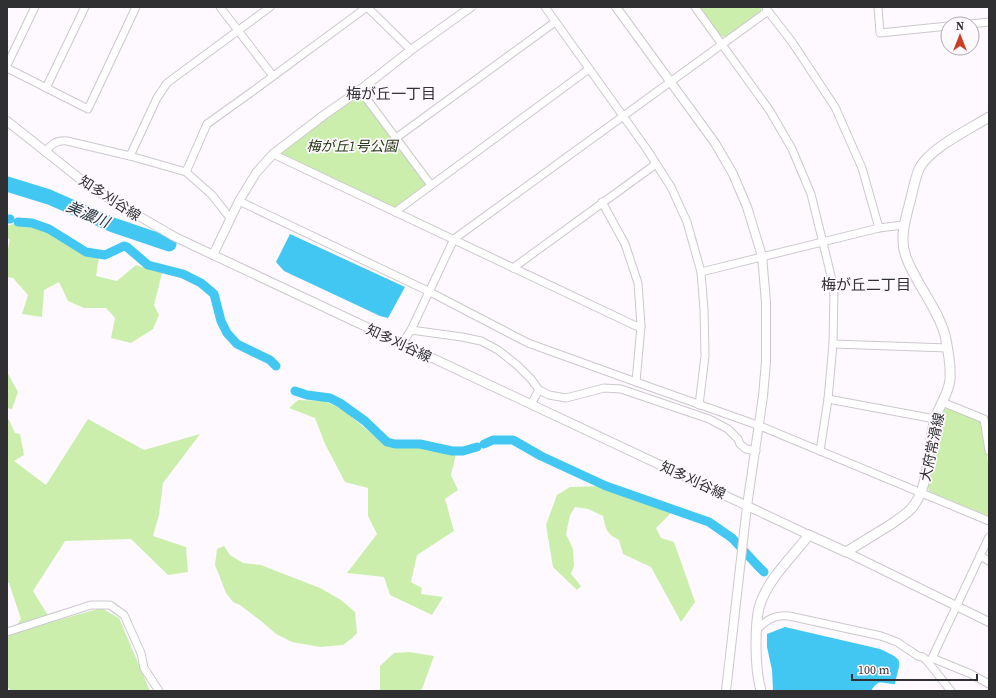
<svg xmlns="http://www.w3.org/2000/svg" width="996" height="698" font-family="'Source Serif 4','Noto Sans JP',serif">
	<rect width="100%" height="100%" fill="#fdf9fe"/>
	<g fill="#cbeead">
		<path d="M699 7H761V12L725 37 720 36Z"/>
		<path d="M360 90 431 185 395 212 274 154Z"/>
		<path d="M16 223 37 227 61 238 85 254 99 257 96 276 117 281 136 265 162 273 154 305 159 315 153 329 131 343 111 338 115 318 106 308H84L68 301 59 282 44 290 42 317 22 314 28 295 13 278 7 277V253L10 240 8 238H7V226Z"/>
		<path d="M7 372 18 392 12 409 7 408Z"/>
		<path d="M298 400 324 401 342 409 384 444 457 450 451 475 458 490 445 499 454 531 417 555 411 582 422 588 421 594 443 597 432 615 390 595 384 577 347 573 377 534 368 516V488L345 482 325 444 315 418 289 408Z"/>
		<path d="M948 408 979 419 982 422 989 470V516L929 492 928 487 941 417 944 409Z"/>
		<path d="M7 418 9 420 15 433 20 434 24 455 14 461 46 485 88 419 144 450 200 434 163 483 159 515 153 536 186 547 188 572 168 575 131 539 65 541 33 591 52 622 101 608 119 618 150 691H11L7 686V639L21 619 9 583 7 582Z"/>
		<path d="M600 486 673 511 656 528 661 538 674 542 695 602 681 622 651 567 623 554 619 540C606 533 606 530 603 516L588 509 575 507 570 515 566 534 573 549 574 566 571 574 581 586 577 590 553 567 546 525 557 495 570 487Z"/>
		<path d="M224 546 230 555 243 563 261 565 320 588 341 600 355 612 357 633 352 638 343 645 320 647 292 642 276 634 261 621 240 605 233 602 226 593 215 565 217 549Z"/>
		<path d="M410 652 434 656 422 689 418 691H380V666L394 653Z"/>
	</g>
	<g fill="#42c7f2">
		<path d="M290 234 405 287 388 318 380 316 284 271 276 262Z"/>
		<path d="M785 627 880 649C906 661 900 659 895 684 882 684 879 678 871 691H773L772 670 767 647V634Z"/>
	</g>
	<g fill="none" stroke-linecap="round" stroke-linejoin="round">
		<g stroke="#42c7f2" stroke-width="9">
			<path d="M7 219H10"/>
			<path d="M18 222 32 223 49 229 86 252 105 255 124 246 127 247 148 265 183 274 201 283 214 294 221 321 227 333 237 344 270 360 276 366"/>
			<path d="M295 391 307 395 330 398 340 403 365 421 387 442 395 444H420L452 451H463L477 447"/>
			<path d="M484 444 493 440H513L541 456 606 486 709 522 732 538 757 565 764 572"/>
		</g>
		<path stroke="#42c7f2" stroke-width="15" d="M7 184 49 197 113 225 169 244"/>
		<defs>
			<g id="minor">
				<path d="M220 7 273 76"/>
				<path d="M367 7 411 50"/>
				<path d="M545 7 646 148 671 187 687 222 701 272 704 310 705 356 699 405"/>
				<path d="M695 7 770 111 792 149 811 194 834 288 833 344 828 399 820 451"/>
				<path d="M766 7 768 11 792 42 835 107 862 168 879 228"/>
				<path d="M878 7 880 33 948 26"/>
				<path d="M970 24 989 22"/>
				<path d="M7 65 35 7"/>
				<path d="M7 68 88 109 136 7"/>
				<path d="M46 88 85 7"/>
				<path d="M360 90 431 185"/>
				<path d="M396 138 555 22"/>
				<path d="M45 152C52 144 56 140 67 141L130 156 186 172 212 195 230 218"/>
				<path d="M273 154 636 326H641"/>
				<path d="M130 156 157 98 167 83 270 7"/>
				<path d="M186 172 207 124 253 91 367 7"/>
				<path d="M239 201 428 291 528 343 636 382"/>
				<path d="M602 202 625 244 638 283 641 326 636 382 760 426 989 521"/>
				<path d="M395 212 589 69"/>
				<path d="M513 268 656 164"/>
				<path d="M701 272 879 228 903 225"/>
				<path d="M411 330 462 337 481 341 498 350 517 365 531 379 539 390 549 395 566 398 604 388 621 389 709 419 728 429 738 439 740 444 746 449 756 451"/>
				<path d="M402 344 411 330 454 239 768 11"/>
				<path d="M833 344 948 348"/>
				<path d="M828 399 935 419"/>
				<path d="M942 402 984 419 989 451"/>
				<path d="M531 404 539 390"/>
				<path d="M989 537 932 658 971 674 989 684"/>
				<path d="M980 556 989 561"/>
				<path d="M757 629C767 620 775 614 789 616L881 636 897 642 918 656 923 657 928 662"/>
				<path d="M7 632 91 605H110L124 615 141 653 144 668 159 691"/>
				<path d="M930 660 928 662 951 691"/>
			</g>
			<g id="tertiary">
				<path d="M616 7 715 143 733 174 747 207 762 256 766 302V362L763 396 747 506 726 691"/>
				<path d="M7 121 84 182 113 201 175 237 809 535"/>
				<path d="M213 255 239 201 256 173 273 154 324 115 360 90 411 50 471 7"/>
				<path d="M846 552 989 622"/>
			</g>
			<path id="secondary" d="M761 691C757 676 756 661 756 645 756 633 756 620 759 608 766 581 792 557 809 535L846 552C861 543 875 534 890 525 897 520 905 515 911 509 931 486 927 447 935 419 939 406 948 395 950 380 951 365 948 349 945 335 937 307 916 284 906 257 900 240 904 225 908 209 912 196 914 181 919 169 928 149 970 129 989 117"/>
		</defs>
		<use href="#minor" stroke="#ccc8cd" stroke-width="9"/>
		<use href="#tertiary" stroke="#ccc8cd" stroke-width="10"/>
		<use href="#secondary" stroke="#ccc8cd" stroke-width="11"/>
		<use href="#minor" stroke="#fff" stroke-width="7"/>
		<use href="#tertiary" stroke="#fff" stroke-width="8"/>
		<use href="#secondary" stroke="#fff" stroke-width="9"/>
	</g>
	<g text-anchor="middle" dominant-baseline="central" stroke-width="3.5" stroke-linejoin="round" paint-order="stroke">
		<g font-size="14" font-style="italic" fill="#273915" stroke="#fdf9fe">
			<text x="352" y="146">梅が丘1号公園</text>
		</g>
		<g font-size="14" fill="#302f31" stroke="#fdf9fe">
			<text transform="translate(110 198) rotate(33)">知多刈谷線</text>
			<text transform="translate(399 343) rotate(25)">知多刈谷線</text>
			<text transform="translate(932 447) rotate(-78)">大府常滑線</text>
			<text transform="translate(693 480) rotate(25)">知多刈谷線</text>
		</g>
		<g font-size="15" fill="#302f31" stroke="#fdf9fe">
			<text x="391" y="93">梅が丘一丁目</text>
			<text x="866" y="284">梅が丘二丁目</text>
		</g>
		<g font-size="15" font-style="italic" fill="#192e36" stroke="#fdf9fe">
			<text transform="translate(88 214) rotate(23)">美濃川</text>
		</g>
	</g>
	<rect width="996" height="698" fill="none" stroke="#302f31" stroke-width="16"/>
	<g transform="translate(960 36)"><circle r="19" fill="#fdf9fe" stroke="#aba8ac"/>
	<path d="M0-3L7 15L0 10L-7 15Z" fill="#cb4024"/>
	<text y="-6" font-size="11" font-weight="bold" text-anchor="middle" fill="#302f31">N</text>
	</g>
	<path d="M852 674v6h125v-6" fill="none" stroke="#302f31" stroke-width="2"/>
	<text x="858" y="674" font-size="12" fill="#302f31" stroke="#fdf9fe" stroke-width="3" paint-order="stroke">100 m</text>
</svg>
